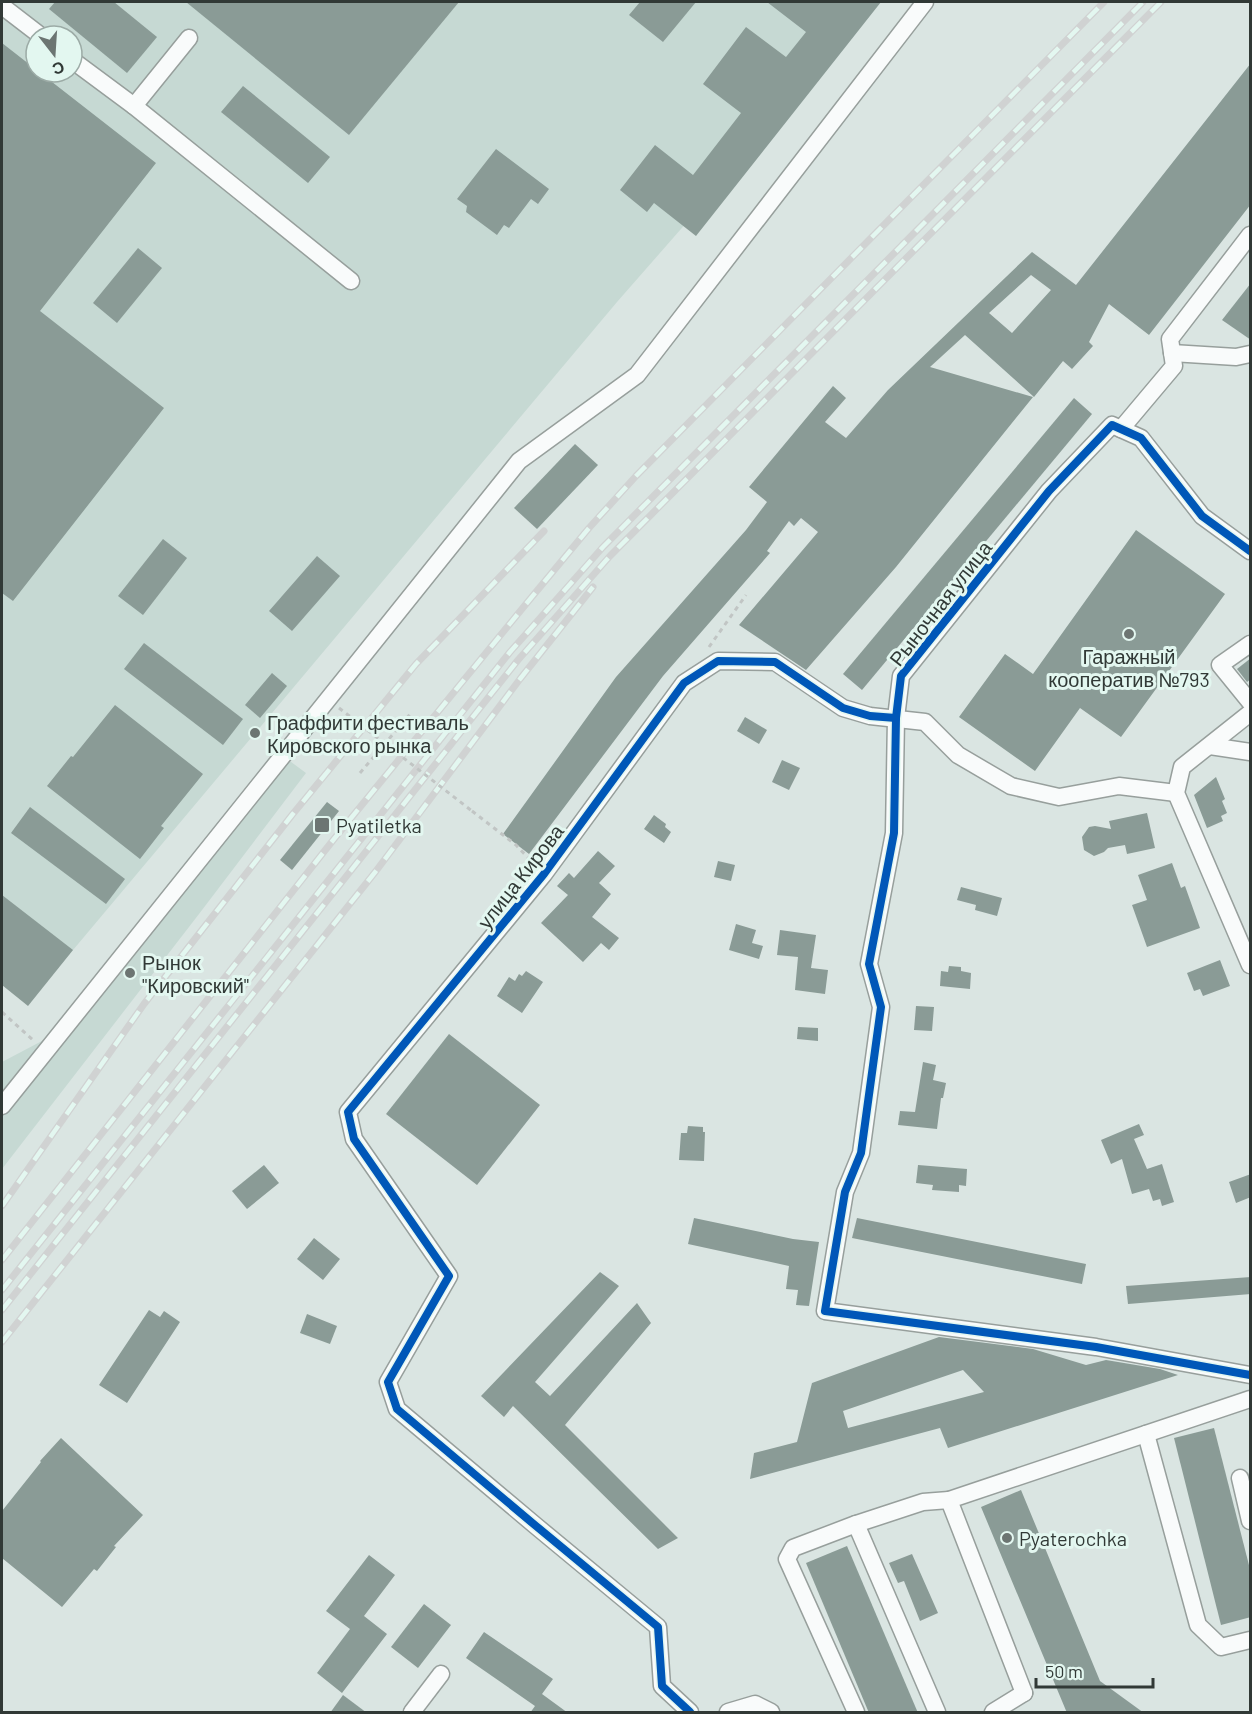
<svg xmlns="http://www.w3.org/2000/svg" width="1252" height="1714" font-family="Barlow,sans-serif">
	<rect width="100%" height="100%" fill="#dae5e2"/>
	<g fill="#c6d9d3" fill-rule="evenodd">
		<path d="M2 2H880L617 302 47 981 2 969ZM36 36H72V72H36Z"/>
		<path d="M283 756 306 773 199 914 2 1169V1062L59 1032Z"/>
	</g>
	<g fill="#8a9b96" fill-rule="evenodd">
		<path d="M55 2H114L157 37 127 73 49 9Z"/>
		<path d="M186 2H459L349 135Z"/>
		<path d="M640 2H696L663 42 629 15Z"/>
		<path d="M767 2H881L696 236 654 203 647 212 620 190 655 145 693 175 741 113 703 84 746 27 786 57 806 32Z"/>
		<path d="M2 43 156 163 40 311 164 408 13 601 2 593Z"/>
		<path d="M1251 63V204L1149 335 1109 304 1089 342 1093 346 1072 369 1063 361 1034 397 965 335 930 367 1033 397 896 567 806 670 739 625 818 532 801 518 794 526 789 521 767 551 770 553 663 676 529 854 503 834 616 677 746 530 767 502 749 487 833 386 846 398 825 422 846 438 888 390 1032 252 1076 285ZM1031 275 1051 290 1012 333 989 313Z"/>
		<path d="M243 86 330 157 308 183 221 112Z"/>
		<path d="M496 149 549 189 538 204 531 199 509 228 504 225 497 235 466 212 467 206 457 199Z"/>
		<path d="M138 248 162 268 117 323 93 303Z"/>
		<path d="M1251 283V340L1222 320Z"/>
		<path d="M1074 398 1092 414 862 690 843 674Z"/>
		<path d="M575 444 598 465 537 529 514 508Z"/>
		<path d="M1136 530 1225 594 1121 737 1080 708 1035 771 959 717 1005 654 1033 674Z"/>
		<path d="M163 539 187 558 143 615 118 596Z"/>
		<path d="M317 556 340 576 292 631 269 611Z"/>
		<path d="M144 643 243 719 223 745 124 669Z"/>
		<path d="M1251 658V679L1247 682 1237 669Z"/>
		<path d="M272 673 287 686 260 718 245 705Z"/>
		<path d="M115 705 203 774 161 826 164 828 140 859 47 786 71 756 73 757Z"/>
		<path d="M745 717 767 730 759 744 737 731Z"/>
		<path d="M782 760 800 768 789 790 772 782Z"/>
		<path d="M1216 777 1225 799 1222 801 1227 813 1221 816 1223 821 1207 828 1194 795Z"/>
		<path d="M327 802 339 811 292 870 280 860Z"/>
		<path d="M30 807 125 879 106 904 11 833Z"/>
		<path d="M1147 813 1155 848 1127 854 1125 845 1108 848 1104 852 1094 856 1084 850 1082 837 1089 827 1095 826 1111 829 1109 821Z"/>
		<path d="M654 815 666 824 665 827 671 832 664 843 644 829Z"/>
		<path d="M598 851 615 866 599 883 611 894 592 917 619 938 609 950 601 943 583 962 541 923 568 895 557 886 569 873 574 878Z"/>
		<path d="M718 861 735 865 731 881 714 877Z"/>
		<path d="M1172 863 1181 888 1185 886 1200 928 1147 947 1132 905 1147 900 1138 875Z"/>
		<path d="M961 887 1002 898 997 916 975 910 976 905 957 900Z"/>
		<path d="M2 895 73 950 28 1006 2 985Z"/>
		<path d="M736 924 756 930 752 943 763 946 759 959 729 950Z"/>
		<path d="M780 930 816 935 811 968 828 970 825 994 795 990 798 957 777 955Z"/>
		<path d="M1220 960 1230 986 1203 996 1200 989 1194 991 1187 973Z"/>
		<path d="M949 966 961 967V971L971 973 970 989 940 986 941 971 948 972Z"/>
		<path d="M526 971 543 982 522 1013 497 996 509 977 515 981 519 974 522 976Z"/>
		<path d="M916 1006 934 1007 932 1031 914 1030Z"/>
		<path d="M798 1027 818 1028V1041L797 1039Z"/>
		<path d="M449 1034 540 1105 477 1185 386 1114Z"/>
		<path d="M923 1062 936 1065 933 1080 946 1083 943 1098H941L937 1129 898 1125 900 1111 915 1112Z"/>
		<path d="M1139 1124 1144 1135 1134 1139 1147 1169 1162 1164 1174 1202 1162 1206 1160 1199 1153 1201 1149 1189 1132 1194 1122 1159 1111 1164 1101 1140Z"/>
		<path d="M688 1126 703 1127V1132H705L704 1161 679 1160 681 1133H687Z"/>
		<path d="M264 1165 279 1183 247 1209 232 1191Z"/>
		<path d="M918 1165 967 1169 966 1186 959 1185V1192L932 1190 933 1185 916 1183Z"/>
		<path d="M1251 1174V1197L1236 1203 1229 1182Z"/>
		<path d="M694 1218 793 1239 819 1242 809 1306 796 1305 798 1290 786 1289 789 1266 688 1244Z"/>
		<path d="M857 1218 1086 1264 1082 1284 852 1238Z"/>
		<path d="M314 1238 340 1259 323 1280 297 1259Z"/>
		<path d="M600 1272 619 1286 535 1382 550 1396 637 1303 651 1323 565 1425 678 1538 658 1549 513 1406 504 1417 481 1396Z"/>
		<path d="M1251 1277V1294L1128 1304 1126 1286Z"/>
		<path d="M149 1310 160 1317 164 1311 180 1322 127 1403 99 1385Z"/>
		<path d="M307 1314 337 1326 330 1344 300 1333Z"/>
		<path d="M939 1337 1033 1349 1086 1365 1106 1360 1160 1369 1178 1375 948 1448 940 1428 750 1479 754 1453 797 1442 812 1383ZM963 1370 984 1392 848 1428 843 1411Z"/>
		<path d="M1214 1428 1251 1573V1617L1221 1625 1174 1438Z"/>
		<path d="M61 1438 143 1515 114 1546 116 1547 97 1571 94 1569 62 1607 2 1558V1511L41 1462 40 1461Z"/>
		<path d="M1021 1490 1100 1681 1144 1713H1067L981 1507Z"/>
		<path d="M847 1546 918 1713H869L806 1563Z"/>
		<path d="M912 1554 938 1613 920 1621 904 1581 898 1583 889 1563Z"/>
		<path d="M369 1555 395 1575 364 1616 387 1634 342 1693 317 1673 350 1629 326 1611Z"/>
		<path d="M424 1604 451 1625 418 1668 391 1647Z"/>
		<path d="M484 1632 553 1679 542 1694 568 1713H530L535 1706 466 1658Z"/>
		<path d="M343 1695 367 1713H330Z"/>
	</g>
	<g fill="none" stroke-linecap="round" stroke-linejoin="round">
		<defs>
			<g id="minor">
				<path d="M2 6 41 36"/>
				<path d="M72 60 134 106 351 281"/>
				<path d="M134 106 189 38"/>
				<path d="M1172 353 1236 357 1250 354"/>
				<path d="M1121 429 1174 366 1170 339 1250 235"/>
				<path d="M1250 551 1202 516 1141 438 1112 425 1049 491 901 676 896 718 894 833 869 964 881 1007 861 1153 845 1192 825 1311 1096 1347 1250 1375"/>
				<path d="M1250 644 1220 665 1250 702"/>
				<path d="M1250 713 1182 767 1176 793 1250 965"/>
				<path d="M1210 746 1250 752"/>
				<path d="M2 1106 519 461 637 375 925 2"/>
				<path d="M1146 1434 1198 1625 1221 1647 1250 1640"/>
				<path d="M1240 1478 1250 1521"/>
				<path d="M856 1524 937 1712"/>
				<path d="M1024 1693 949 1500 1250 1399"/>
				<path d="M412 1712 441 1674"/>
				<path d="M690 1712 662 1686 658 1627 536 1526 397 1409 388 1382 449 1276 354 1139 348 1112 544 874 684 683 718 661 775 662 843 708 870 716 925 722 958 755 1011 786 1059 797 1119 786 1176 793"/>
				<path d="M728 1712 755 1704 771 1712"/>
				<path d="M856 1712 787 1559 793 1548 856 1524 923 1502 949 1500"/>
				<path d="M993 1712 1024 1693"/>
			</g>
		</defs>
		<use href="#minor" stroke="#979f9c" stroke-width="19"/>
		<g stroke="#c1c5c4" stroke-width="3" stroke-dasharray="4.5 4.5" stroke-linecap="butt">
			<path d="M709 647 746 595"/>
			<path d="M360 773 411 713"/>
			<path d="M472 811 516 845 534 864"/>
			<path d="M2 1012 34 1041"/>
		</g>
		<use href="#minor" stroke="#f9fbfb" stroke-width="16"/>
		<defs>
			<g id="rail">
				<path d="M2 1206 144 1004 292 815 416 664 544 531"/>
				<path d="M2 1260 334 839 526 604 589 528 636 476 1104 2"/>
				<path d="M2 1290 510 652 603 547 1143 2"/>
				<path d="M2 1310 518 660 610 556 1161 2"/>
				<path d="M2 1342 376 871 520 679 593 587"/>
			</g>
		</defs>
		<use href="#rail" stroke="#d0d2d2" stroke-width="7"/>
		<use href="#rail" stroke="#e3f7f0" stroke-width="4.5" stroke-dasharray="14" stroke-linecap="butt"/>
		<path stroke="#c1c5c4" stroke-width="3" stroke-dasharray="4.5 4.5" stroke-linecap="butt" d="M339 708 472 811"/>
		<defs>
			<g id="cycleway">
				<path d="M1250 551 1202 516 1141 438 1112 425 1049 491 901 676 896 718 894 833 869 964 881 1007 861 1153 845 1192 825 1311 1096 1347 1250 1375"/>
				<path d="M690 1712 662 1686 658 1627 536 1526 397 1409 388 1382 449 1276 354 1139 348 1112 544 874 684 683 718 661 775 662 843 708 870 716 896 718"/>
			</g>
		</defs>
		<use href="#cycleway" stroke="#e3f7f0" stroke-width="11"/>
		<use href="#cycleway" stroke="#0057b8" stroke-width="8"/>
	</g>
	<g fill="#6c7572" stroke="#e3f7f0" stroke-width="2">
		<circle cx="1129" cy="634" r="6"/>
		<circle cx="255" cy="733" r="6"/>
		<rect x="314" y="817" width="16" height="16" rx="3"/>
		<circle cx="130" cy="973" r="6"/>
		<circle cx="1007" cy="1538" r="6"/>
	</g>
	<g text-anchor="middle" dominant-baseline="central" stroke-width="6" stroke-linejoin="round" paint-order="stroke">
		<g font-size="20" fill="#313936" stroke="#e3f7f0">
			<text transform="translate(940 603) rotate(-52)">Рыночная улица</text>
			<text transform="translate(520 876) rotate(-52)">улица Кирова</text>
		</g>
		<g font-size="20" fill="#313936" stroke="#e3f7f0" text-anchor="start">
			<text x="1129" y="656" text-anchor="middle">Гаражный<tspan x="1129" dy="23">кооператив №793</tspan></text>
			<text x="267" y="722">Граффити фестиваль<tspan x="267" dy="23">Кировского рынка</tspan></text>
			<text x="336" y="825">Pyatiletka</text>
			<text x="142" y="962">Рынок<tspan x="142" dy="23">"Кировский"</tspan></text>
			<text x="1019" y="1538">Pyaterochka</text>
		</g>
	</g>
	<rect width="1252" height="1714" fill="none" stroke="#313936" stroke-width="6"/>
	<g transform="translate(54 54) rotate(163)"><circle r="28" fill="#e3f7f0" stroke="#9caba6" stroke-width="1.5"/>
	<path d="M0-4.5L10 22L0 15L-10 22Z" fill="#6c7572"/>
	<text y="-9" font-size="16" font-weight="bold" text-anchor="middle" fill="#313936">С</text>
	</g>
	<path d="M1036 1678v9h117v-9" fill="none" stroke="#313936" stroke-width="3"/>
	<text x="1045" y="1678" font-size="18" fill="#313936" stroke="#e3f7f0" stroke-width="4.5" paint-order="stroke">50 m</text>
</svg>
